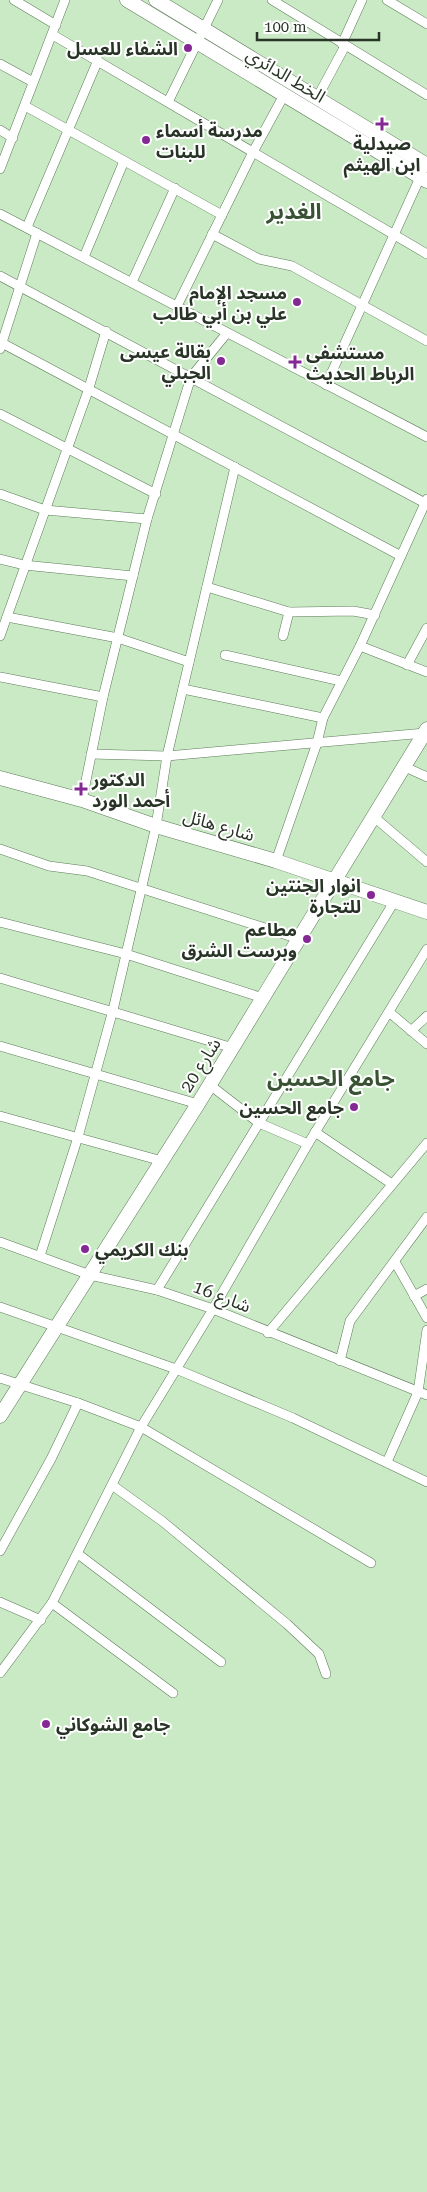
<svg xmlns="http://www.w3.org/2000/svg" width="427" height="2192" font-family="'Roboto Serif','Noto Sans Arabic',serif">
	<rect width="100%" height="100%" fill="#caeac5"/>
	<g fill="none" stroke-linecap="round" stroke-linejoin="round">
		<defs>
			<g id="street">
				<path d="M14 0 56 25"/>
				<path d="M272 0 427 95"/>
				<path d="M387 0 427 24"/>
				<path d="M53 35 427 254"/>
				<path d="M342 44 362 0"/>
				<path d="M0 64 33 82"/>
				<path d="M317 98 345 46"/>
				<path d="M168 102 218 0"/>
				<path d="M25 106 222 215"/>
				<path d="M0 130 13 138"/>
				<path d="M0 169 65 0"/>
				<path d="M0 214 427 437"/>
				<path d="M27 227 98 60"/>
				<path d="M212 234 259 259 292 266 427 341"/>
				<path d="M84 257 124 161"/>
				<path d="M0 276 427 504"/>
				<path d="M132 282 175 188"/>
				<path d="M177 306 253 152 284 95"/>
				<path d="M0 342 401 556"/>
				<path d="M0 349 37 233"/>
				<path d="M326 385 422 173"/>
				<path d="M0 414 156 494"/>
				<path d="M0 494 45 510 147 519"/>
				<path d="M0 559 24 565 133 576"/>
				<path d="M207 587 289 612"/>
				<path d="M7 617 118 638 189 662"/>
				<path d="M0 636 88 391 106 331"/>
				<path d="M283 636 289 612 353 611 375 615"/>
				<path d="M360 646 427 672"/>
				<path d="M225 655 341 681"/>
				<path d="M407 665 427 628"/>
				<path d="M0 677 103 697"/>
				<path d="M183 689 323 718"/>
				<path d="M91 754 167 756 425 733"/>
				<path d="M405 767 427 777"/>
				<path d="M82 800 103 697 147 519 191 377 227 333"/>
				<path d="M374 817 427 862"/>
				<path d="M0 849 49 866 87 871 299 939"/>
				<path d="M276 861 317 743 323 718 360 646 427 499"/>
				<path d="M0 922 126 954 263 998"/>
				<path d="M0 978 233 1048"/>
				<path d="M389 1012 427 1044"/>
				<path d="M411 1031 427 1016"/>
				<path d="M0 1046 198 1104"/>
				<path d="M210 1085 259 1123 308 1144"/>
				<path d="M0 1116 162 1161"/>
				<path d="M315 1132 392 1184"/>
				<path d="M0 1242 90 1275 157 1290 213 1309 427 1395"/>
				<path d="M40 1256 78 1137 113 1010 156 826 167 756 235 467"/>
				<path d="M395 1262 427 1318"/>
				<path d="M157 1290 394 902"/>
				<path d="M414 1296 427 1289"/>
				<path d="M0 1307 176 1369 293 1418 427 1482"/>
				<path d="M268 1333 427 1143"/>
				<path d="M340 1361 350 1321 427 1217"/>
				<path d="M0 1378 78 1403 141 1427 371 1563"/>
				<path d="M387 1462 418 1392 427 1330"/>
				<path d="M112 1485 162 1521 287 1624 319 1654 326 1674"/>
				<path d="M0 1551 51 1459 78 1403"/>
				<path d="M78 1554 221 1662"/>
				<path d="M0 1602 41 1620"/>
				<path d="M52 1603 173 1693"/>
				<path d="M0 1673 52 1603 141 1427 213 1309 308 1144 427 949"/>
			</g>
			<g id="secondary">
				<path d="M127 0 427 181"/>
				<path d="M156 0 427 165"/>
				<path d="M0 778 82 800 156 826 276 861 427 912"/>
				<path d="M0 1416 198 1104 427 729"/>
			</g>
		</defs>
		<use href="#street" stroke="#5e7b5a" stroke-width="10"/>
		<use href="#secondary" stroke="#5e7b5a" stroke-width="15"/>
		<use href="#street" stroke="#fff" stroke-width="9"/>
		<use href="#secondary" stroke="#fff" stroke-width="14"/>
	</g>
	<g fill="#842894" stroke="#fff" stroke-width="2">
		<circle cx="188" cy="48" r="5"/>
		<path d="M379.5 116.5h5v5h5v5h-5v5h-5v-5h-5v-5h5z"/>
		<circle cx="146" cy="140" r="5"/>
		<circle cx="297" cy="302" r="5"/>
		<circle cx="221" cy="361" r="5"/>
		<path d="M292.5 354.5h5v5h5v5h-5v5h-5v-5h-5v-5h5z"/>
		<path d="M78.5 781.5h5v5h5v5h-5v5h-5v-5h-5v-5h5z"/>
		<circle cx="371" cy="895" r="5"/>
		<circle cx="307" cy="939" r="5"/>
		<circle cx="354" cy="1107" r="5"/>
		<circle cx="85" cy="1249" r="5"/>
		<circle cx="46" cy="1724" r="5"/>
	</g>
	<g text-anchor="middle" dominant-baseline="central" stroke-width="4" stroke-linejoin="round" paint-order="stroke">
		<g font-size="18" font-weight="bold" fill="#283426" stroke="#fff" text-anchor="end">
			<text x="178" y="48">الشفاء للعسل</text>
			<text x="156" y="130" text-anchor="start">مدرسة أسماء<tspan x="156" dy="21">للبنات</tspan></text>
			<text x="382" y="143" text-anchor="middle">صيدلية<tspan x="382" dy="21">ابن الهيثم</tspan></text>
			<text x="287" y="292">مسجد الإمام<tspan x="287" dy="21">علي بن أبي طالب</tspan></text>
			<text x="211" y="351">بقالة عيسى<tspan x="211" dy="21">الجبلي</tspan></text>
			<text x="306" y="352" text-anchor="start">مستشفى<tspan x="306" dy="21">الرباط الحديث</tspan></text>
			<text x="92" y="779" text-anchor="start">الدكتور<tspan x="92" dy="21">أحمد الورد</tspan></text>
			<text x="361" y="885">انوار الجنتين<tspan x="361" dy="21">للتجارة</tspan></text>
			<text x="297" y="929">مطاعم<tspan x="297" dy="21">وبرست الشرق</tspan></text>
			<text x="344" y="1107">جامع الحسين</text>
			<text x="95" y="1249" text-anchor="start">بنك الكريمي</text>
			<text x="56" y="1724" text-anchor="start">جامع الشوكاني</text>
		</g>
		<g font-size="18" fill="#283426" stroke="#fff">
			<text transform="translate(286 75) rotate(31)">الخط الدائري</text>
			<text transform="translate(219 825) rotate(16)">شارع هائل</text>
			<text transform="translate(200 1065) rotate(-58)">شارع 20</text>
			<text transform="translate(222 1296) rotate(21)">شارع 16</text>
		</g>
		<g font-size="22" font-weight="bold" fill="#385233" stroke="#fff">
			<text x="294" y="211">الغدير</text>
			<text x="331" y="1078">جامع الحسين</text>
		</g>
	</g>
	<path d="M257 32v8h122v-8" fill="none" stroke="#283426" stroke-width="2.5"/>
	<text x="264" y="32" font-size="15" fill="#283426" stroke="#ffffff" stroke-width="4" paint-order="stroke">100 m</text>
</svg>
